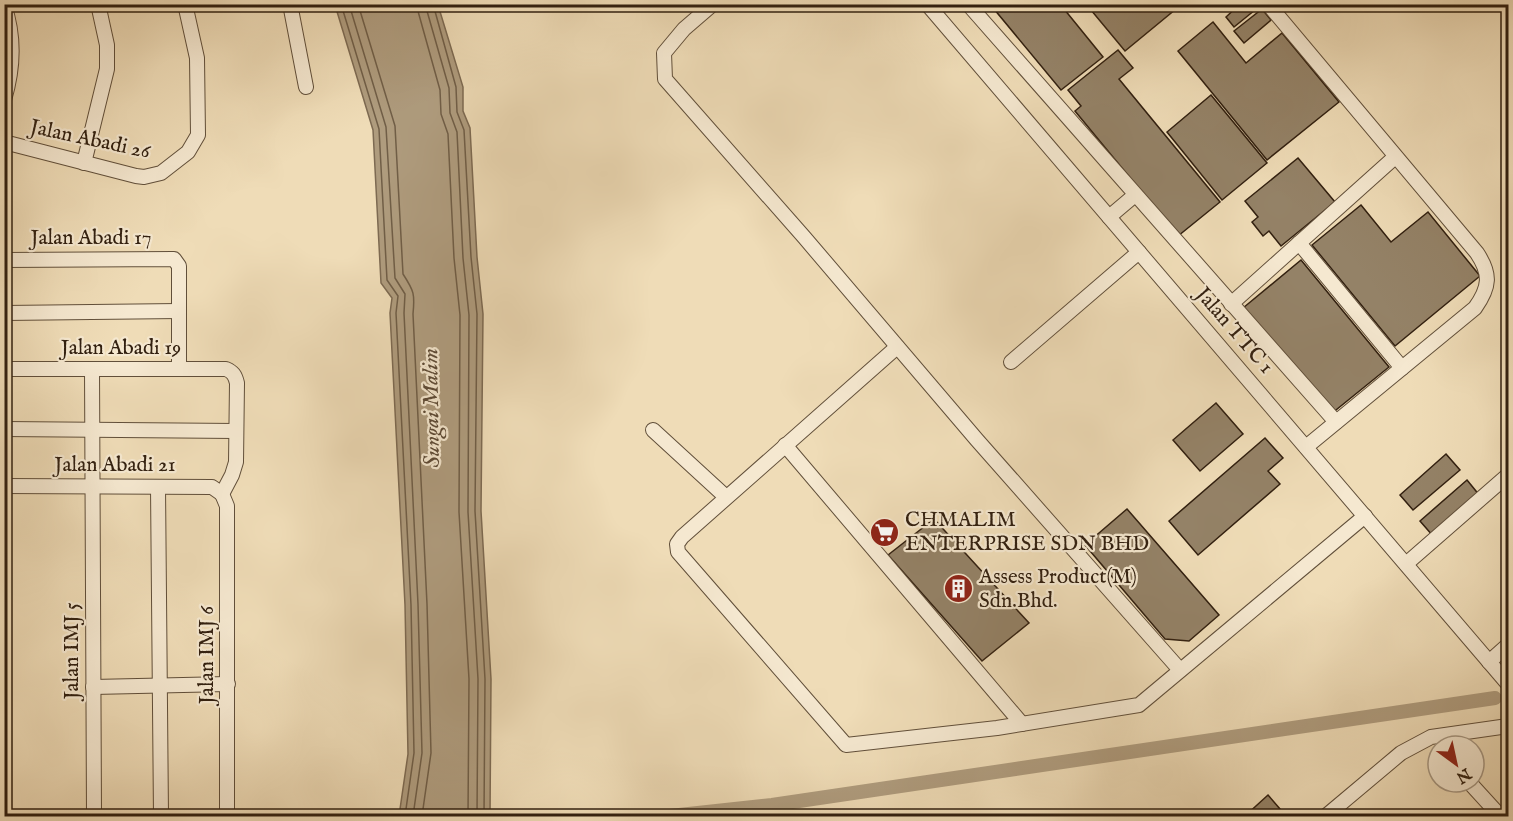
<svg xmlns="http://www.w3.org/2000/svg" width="1513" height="821" font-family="'IM FELL English',serif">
	<rect width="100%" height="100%" fill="#efdcb7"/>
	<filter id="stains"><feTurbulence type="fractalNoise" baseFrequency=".00333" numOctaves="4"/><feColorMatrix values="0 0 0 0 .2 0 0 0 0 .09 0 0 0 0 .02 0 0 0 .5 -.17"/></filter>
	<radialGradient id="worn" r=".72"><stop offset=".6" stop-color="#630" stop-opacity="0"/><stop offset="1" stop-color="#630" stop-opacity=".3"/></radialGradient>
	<path fill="#af9c7e" stroke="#7d6a52" stroke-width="1.5" d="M335 5H438L463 87V111L470 128 477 257 483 314 481 511 491 679 490 816H399L408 754 405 605 390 313 392 298 381 283 373 130Z"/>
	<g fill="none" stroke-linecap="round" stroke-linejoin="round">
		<g stroke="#705e47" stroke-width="1.5">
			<path d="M341 4 379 129 387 280 398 296 396 313 411 605 414 753 405 816"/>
			<path d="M349 4 386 127 395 278 405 294 404 313 418 604 422 753 413 816"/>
			<path d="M358 4 395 126 403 274C414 291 415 294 413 314L427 604 431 753 422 816"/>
			<path d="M416 4 440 90 441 114 448 134 454 258 460 315 459 512 469 679 468 816"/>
			<path d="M425 4 449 88 450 113 457 132 463 258 469 315 468 512 478 679 477 816"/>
			<path d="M433 4 456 87 457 112 464 130 471 257 477 314 475 511 485 679 484 816"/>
		</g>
		<path stroke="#af9c7e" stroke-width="14" d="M670 816 772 805 1495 698"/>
	</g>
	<g fill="#948267" stroke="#322010" stroke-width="1.5">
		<path d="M1000 4H1060L1103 57 1061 90 994 9Z"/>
		<path d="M1086 4H1182L1125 51Z"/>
		<path d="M1240 4H1250L1255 10 1234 27 1226 17Z"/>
		<path d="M1262 9 1271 20 1244 43 1234 31Z"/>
		<path d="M1213 22 1246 63 1282 33 1339 102 1267 160 1178 51Z"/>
		<path d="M1118 50 1133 68 1119 79 1220 202 1178 236 1075 111 1081 106 1068 90Z"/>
		<path d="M1211 95 1267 163 1222 200 1167 132Z"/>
		<path d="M1298 158 1335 202 1281 246 1269 231 1263 236 1252 222 1258 217 1245 201Z"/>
		<path d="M1361 205 1391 242 1428 212 1480 276 1395 346 1312 245Z"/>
		<path d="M1301 260 1389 367 1331 414 1243 308Z"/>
		<path d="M1216 403 1243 434 1200 471 1173 440Z"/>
		<path d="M1265 438 1283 458 1268 471 1280 484 1198 555 1169 521Z"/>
		<path d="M1446 454 1460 470 1413 510 1400 495Z"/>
		<path d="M1467 480 1480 496 1433 536 1420 521Z"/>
		<path d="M1127 509 1219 615 1189 641 1165 639 1085 545Z"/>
		<path d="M934 519 1029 623 982 661 888 555Z"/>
		<path d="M1268 795 1280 809 1272 816H1245Z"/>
	</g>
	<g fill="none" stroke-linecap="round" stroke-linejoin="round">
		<defs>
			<g id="minor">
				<path d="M290 4 306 87"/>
				<path d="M713 4 684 29 664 53 665 79 804 237 977 440 1180 670"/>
				<path d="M927 4 1508 684"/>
				<path d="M968 4 1336 422"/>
				<path d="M1268 4 1477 253C1491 274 1490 287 1475 308L1306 447"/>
				<path d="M4 5C15 37 14 67 4 100"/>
				<path d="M4 142 136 176 144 177 161 173 188 152 198 135 197 58 185 4"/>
				<path d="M84 163 107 69V45L98 4"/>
				<path d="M1109 217 1135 195"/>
				<path d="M1299 243 1402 368"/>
				<path d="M4 260 174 259 179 266V369"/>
				<path d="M1231 304 1395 157"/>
				<path d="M4 313 179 311"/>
				<path d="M897 347 682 537 677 544 678 552 846 745 997 728 1139 705 1365 516"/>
				<path d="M1011 362 1139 252"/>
				<path d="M4 369H226C233 372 235 375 237 383L236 462 232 475 222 494"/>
				<path d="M92 369 94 816"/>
				<path d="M4 429 236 431"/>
				<path d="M653 430 726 497"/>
				<path d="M785 445 1022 724"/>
				<path d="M4 486 212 487 222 494"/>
				<path d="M158 487 161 816"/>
				<path d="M222 494 227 506V816"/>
				<path d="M1406 564 1508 475"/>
				<path d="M1489 662 1508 645"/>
				<path d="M93 687 228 684"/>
				<path d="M1469 782 1500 816"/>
				<path d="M1326 816 1401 753 1431 737 1508 726"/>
			</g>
		</defs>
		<use href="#minor" stroke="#614f3a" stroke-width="16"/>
		<use href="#minor" stroke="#f5e8d0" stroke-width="14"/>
	</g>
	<defs>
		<symbol id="supermarket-disc" viewBox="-11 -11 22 22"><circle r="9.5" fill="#8f2418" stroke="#f5e8d0"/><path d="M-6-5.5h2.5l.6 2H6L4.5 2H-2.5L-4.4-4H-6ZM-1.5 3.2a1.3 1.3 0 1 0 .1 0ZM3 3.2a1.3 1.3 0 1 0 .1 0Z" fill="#fff"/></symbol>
		<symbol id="building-disc" viewBox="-11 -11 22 22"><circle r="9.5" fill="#8f2418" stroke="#f5e8d0"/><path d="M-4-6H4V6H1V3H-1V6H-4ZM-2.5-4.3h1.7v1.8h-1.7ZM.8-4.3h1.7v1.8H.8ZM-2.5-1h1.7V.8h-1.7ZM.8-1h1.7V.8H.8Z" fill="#fff"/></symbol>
	</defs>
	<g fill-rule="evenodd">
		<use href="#supermarket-disc" x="868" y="516" width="33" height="33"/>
		<use href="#building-disc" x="942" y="572" width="33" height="33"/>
	</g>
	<g text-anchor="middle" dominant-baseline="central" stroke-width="4.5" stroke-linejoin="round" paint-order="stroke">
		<g font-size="21" fill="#322010" stroke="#f5e8d0">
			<text transform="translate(90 140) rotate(12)">Jalan Abadi 26</text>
			<text x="91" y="238">Jalan Abadi 17</text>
			<text transform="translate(1234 331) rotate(49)">Jalan TTC 1</text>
			<text x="121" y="348">Jalan Abadi 19</text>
			<text x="115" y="465">Jalan Abadi 21</text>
			<text transform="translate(72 651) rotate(-90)">Jalan IMJ 5</text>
			<text transform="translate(207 655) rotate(-90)">Jalan IMJ 6</text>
		</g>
		<g font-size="21" fill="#322010" stroke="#f5e8d0" text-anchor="start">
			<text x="905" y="520">CHMALIM<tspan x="905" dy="24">ENTERPRISE SDN BHD</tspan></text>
			<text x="979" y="577">Assess Product(M)<tspan x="979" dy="24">Sdn.Bhd.</tspan></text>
		</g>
		<g font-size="22" font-style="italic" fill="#5e4b36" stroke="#f5e8d0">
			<text transform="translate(432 408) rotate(-91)">Sungai Malim</text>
		</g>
	</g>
	<rect width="1513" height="821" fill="none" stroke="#efdcb7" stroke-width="24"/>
	<rect x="6" y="6" width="1501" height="809" fill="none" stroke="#322010" stroke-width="3"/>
	<rect x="12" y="12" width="1489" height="797" fill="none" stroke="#322010" stroke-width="1.5"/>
	<g transform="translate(1456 764) rotate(147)"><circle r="28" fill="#f5e8d0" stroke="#a79883" stroke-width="1.5"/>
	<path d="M0-4.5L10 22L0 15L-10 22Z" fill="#8f2418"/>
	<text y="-9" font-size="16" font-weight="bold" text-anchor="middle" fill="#322010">N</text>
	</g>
	<rect width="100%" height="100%" filter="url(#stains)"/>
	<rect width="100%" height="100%" fill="url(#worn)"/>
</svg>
